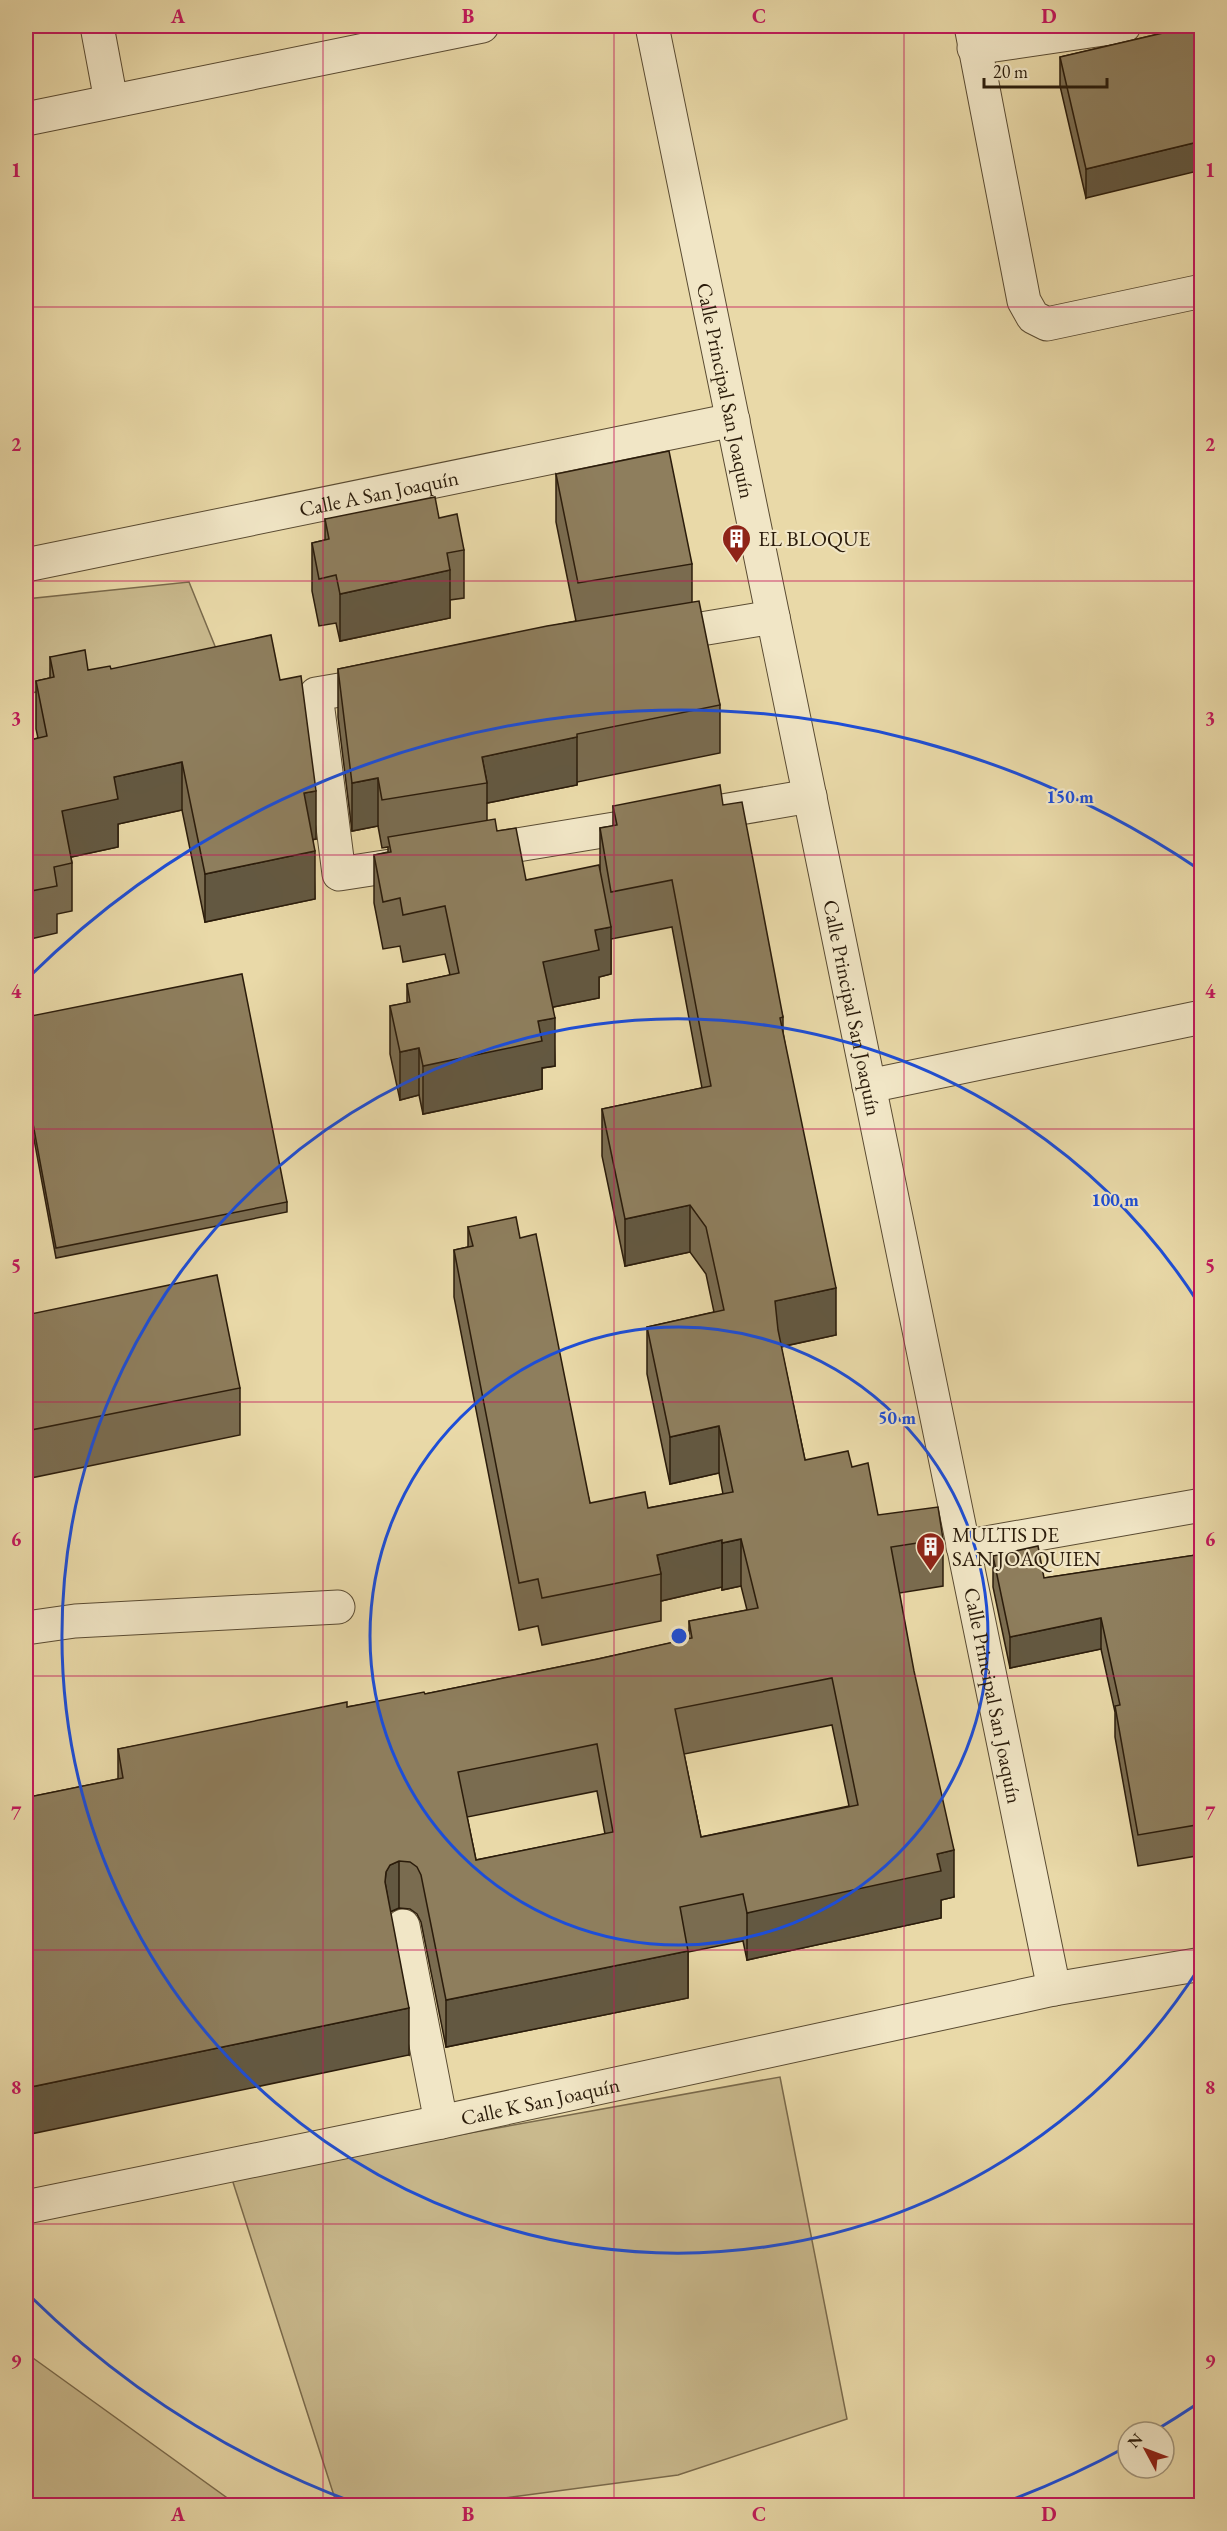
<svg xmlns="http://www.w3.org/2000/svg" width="1227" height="2531" font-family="'EB Garamond',serif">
	<rect width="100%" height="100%" fill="#e9d9a8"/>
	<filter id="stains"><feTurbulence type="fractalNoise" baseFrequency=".00333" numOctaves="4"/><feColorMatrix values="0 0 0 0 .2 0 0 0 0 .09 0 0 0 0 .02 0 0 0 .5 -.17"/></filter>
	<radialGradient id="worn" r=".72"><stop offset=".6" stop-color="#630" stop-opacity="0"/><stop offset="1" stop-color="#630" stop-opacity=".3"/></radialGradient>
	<g fill="#c9b98d" stroke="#7a6a4c" stroke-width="1.5">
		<path d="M189 582 219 656 26 694V599Z"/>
		<path d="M780 2077 847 2419 678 2475 451 2505H337L231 2176Z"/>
		<path d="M26 2353 237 2505H26Z"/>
	</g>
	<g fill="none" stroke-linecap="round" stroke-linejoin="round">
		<defs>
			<g id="minor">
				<path d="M97 26 111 101"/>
				<path id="s1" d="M652 26 1054 1989"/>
				<path d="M971 26 1024 301 1033 317 1047 324 1202 291"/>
				<path d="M974 48 1124 26"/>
				<path d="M26 119 482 26"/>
				<path id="s2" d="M26 565 733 420"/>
				<path d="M659 636 773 617"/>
				<path d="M381 683 316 694 339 874 417 862"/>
				<path d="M699 815 810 796"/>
				<path d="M474 852 645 824"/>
				<path d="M869 1086 1202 1017"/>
				<path d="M963 1547 1202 1505"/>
				<path d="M26 1628 75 1621 338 1607"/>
				<path d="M403 1926 441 2122"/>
				<path id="s3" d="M26 2207 441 2122 1054 1989 1202 1964"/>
			</g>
		</defs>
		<use href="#minor" stroke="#5a4b32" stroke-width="35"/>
		<use href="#minor" stroke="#f1e6c6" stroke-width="33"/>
	</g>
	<g fill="#7a6c50" stroke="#2b1c0b" stroke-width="1.5" fill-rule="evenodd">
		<path d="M1193 26 1086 198 1060 86V57Z"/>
		<path d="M556 474 692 564V602L720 705V753L577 782V785L487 803V821L497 831 526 880 600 871V828L613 826V806L723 805 783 1017V1033L836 1335 781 1347 805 1460 852 1467 878 1515 943 1539V1586L899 1593 954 1897 941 1900V1918L747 1960 743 1941 688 1952V1998L446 2047 421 1922 417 1914 410 1909 399 1908 390 1912 409 2055 29 1817V1797L118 1779V1749L347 1707 425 1694 598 1659 689 1639V1621L747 1610 741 1586 722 1590V1587L661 1601V1621L542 1645 538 1626 519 1630 454 1297V1250L468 1247V1227L520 1238 590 1503 648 1508 723 1494 719 1473 670 1484 647 1374V1327L714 1312 706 1274 690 1252 625 1266 602 1156V1109L702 1088 672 927 611 939V974L599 977V998L553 1007 555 1066 542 1068V1089L423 1114 419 1095 400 1100 390 1054V1006L407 1003V984L450 975 445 954 403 962 400 946 383 949 374 903V855L388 852V847L382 848 378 826 352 831 338 717V669L576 621 556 522ZM832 1725 849 1806 701 1837 684 1754ZM597 1791 605 1834 476 1860 467 1817Z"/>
		<path d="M439 518 464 550V598L450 600V618L340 641 336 623 319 626 312 591V543L325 540V519Z"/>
		<path d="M50 657 88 670 111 669 280 680 316 839H313L315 899 205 922 182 810 118 824V847L71 857 72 863V911L57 914V933L26 940V741L38 738 36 729V681L50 678Z"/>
		<path d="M26 1017 287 1202V1212L56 1258 26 1096Z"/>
		<path d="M26 1315 240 1388V1435L26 1479Z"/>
		<path d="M1202 1554V1855L1138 1866 1115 1737V1712L1101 1649 1010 1668 993 1587V1556L1044 1578Z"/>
	</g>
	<g fill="#635841" stroke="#2b1c0b" stroke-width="1.5">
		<path d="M1202 141V170L1086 198V169Z"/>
		<path d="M450 570V618L340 641V594Z"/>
		<path d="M577 737V785L487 803V783L482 757Z"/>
		<path d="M182 762V810L118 824V847L62 859V811L114 777Z"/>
		<path d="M378 778V826L352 831V783Z"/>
		<path d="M316 791V839L304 841V793Z"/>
		<path d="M315 851V899L205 922V874Z"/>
		<path d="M611 927V974L599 977V998L543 1009V962L595 930Z"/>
		<path d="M555 1018V1066L542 1068V1089L423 1114V1066L538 1021Z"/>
		<path d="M419 1048V1095L400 1100V1052Z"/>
		<path d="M690 1205V1252L625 1266V1219Z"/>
		<path d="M836 1288V1335L775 1348V1301Z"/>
		<path d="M719 1426V1473L670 1484V1437Z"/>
		<path d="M741 1539V1586L722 1590V1543Z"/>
		<path d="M722 1540V1587L661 1601V1574L657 1555Z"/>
		<path d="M1101 1618V1649L1010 1668V1637Z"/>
		<path d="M954 1850V1897L941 1900V1918L747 1960V1913L937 1854Z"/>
		<path d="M399 1861V1908L390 1912 385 1882 386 1872 390 1865Z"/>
		<path d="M688 1951V1998L446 2047V2000Z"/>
		<path d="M409 2008V2055L26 2135V2088Z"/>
	</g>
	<g fill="#8e7e5d" stroke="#2b1c0b" stroke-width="1.5" fill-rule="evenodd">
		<path d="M1193 26H1202V141L1086 169 1060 57Z"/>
		<path d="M669 451 692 564 578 583 556 474Z"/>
		<path d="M435 497 439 518 457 514 464 550 447 553 450 570 340 594 336 575 319 579 312 543 329 539 325 519Z"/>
		<path d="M699 601 720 705 577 734V737L482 757 487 783 382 800 378 778 352 783 338 669 547 626Z"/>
		<path d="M271 635 280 680 301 676 316 791 304 793 315 851 205 874 182 762 114 777 118 799 62 811 72 863 54 867 57 886 26 892V741L47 736 36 681 54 677 50 657 85 650 88 670 110 666 111 669Z"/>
		<path d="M720 785 723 805 742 802 783 1017 780 1018 836 1288 775 1301 778 1330 805 1460 848 1451 852 1467 868 1463 878 1515 938 1507 943 1539 891 1547 914 1671 954 1850 937 1854 941 1871 747 1913 743 1894 680 1907 688 1951 446 2000 421 1875 417 1867 410 1862 399 1861 390 1865 386 1872 385 1882 409 2008 26 2088V1818L33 1817 29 1797 123 1778 118 1749 347 1702V1707L424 1692 425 1694 598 1659 692 1638 689 1621 758 1608 741 1539 722 1543V1540L657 1555 661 1574 613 1584 542 1598 538 1579 519 1583 454 1250 473 1246 468 1227 516 1217 520 1238 536 1234 590 1503 645 1492 648 1508 733 1492 719 1426 670 1437 647 1327 724 1310 706 1227 690 1205 625 1219 602 1109 711 1086 672 880 611 892 600 828 617 825 613 806ZM832 1678 858 1805 701 1837 675 1709ZM597 1744 613 1832 476 1860 458 1772Z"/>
		<path d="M495 819 497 831 516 828 526 880 599 865 611 927 595 930 599 950 543 962 555 1018 538 1021 542 1041 423 1066 419 1048 400 1052 390 1006 410 1002 407 984 459 973 445 906 403 915 400 898 383 902 374 855 391 852 388 837Z"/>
		<path d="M242 974 287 1202 56 1248 26 1086V1017Z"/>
		<path d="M217 1275 240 1388 26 1431V1315Z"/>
		<path d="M1038 1546 1044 1578 1202 1554V1824L1138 1835 1115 1706 1120 1705 1101 1618 1010 1637 993 1556Z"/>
	</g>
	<path fill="none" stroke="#c2185b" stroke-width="1.5" stroke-opacity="0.55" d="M323 26V2506M614 26V2506M904 26V2506M26 307H1202M26 581H1202M26 855H1202M26 1129H1202M26 1402H1202M26 1676H1202M26 1950H1202M26 2224H1202"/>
	<g fill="none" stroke="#1d4ed8" stroke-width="3">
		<circle cx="679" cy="1636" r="309"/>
		<path d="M1199 1968A617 617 0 1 1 1199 1304"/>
		<path d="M1197 2404A926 926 0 0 1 1156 2430M1128 2446A926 926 0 0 1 1003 2503M355 2503A926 926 0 0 1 30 2296M30 976A926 926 0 0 1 1197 868"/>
	</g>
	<defs>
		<symbol id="building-pin" viewBox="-11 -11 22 30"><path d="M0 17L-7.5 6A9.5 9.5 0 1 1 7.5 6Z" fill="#8f2418" stroke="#f1e6c6"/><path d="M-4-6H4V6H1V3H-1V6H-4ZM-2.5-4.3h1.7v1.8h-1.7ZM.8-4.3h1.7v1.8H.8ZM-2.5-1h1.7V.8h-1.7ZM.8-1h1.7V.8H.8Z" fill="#fff"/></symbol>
	</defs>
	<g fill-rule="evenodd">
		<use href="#building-pin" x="720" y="522" width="33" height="45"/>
		<use href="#building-pin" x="914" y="1530" width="33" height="45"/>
	</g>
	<g text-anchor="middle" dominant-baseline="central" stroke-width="4.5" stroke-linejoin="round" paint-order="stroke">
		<g font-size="21" fill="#2b1c0b" stroke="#f1e6c6">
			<text stroke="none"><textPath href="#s1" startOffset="372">Calle Principal San Joaquín</textPath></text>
			<text stroke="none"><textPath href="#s2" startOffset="360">Calle A San Joaquín</textPath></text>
			<text stroke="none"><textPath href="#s1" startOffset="1002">Calle Principal San Joaquín</textPath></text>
			<text stroke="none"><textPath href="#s1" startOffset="1704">Calle Principal San Joaquín</textPath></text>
			<text stroke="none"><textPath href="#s3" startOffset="525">Calle K San Joaquín</textPath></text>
		</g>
		<g font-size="21" fill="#2b1c0b" stroke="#f1e6c6" text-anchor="start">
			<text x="758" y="538">EL BLOQUE</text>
			<text x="952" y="1534">MULTIS DE<tspan x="952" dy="24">SAN JOAQUIEN</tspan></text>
		</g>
	</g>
	<circle cx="679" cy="1636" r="9" fill="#1d4ed8" stroke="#f1e6c6" stroke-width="3"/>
	<g font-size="18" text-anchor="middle" font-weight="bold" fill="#1d4ed8" stroke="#f1e6c6" stroke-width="4.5" stroke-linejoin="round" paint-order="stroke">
		<text x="1070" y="803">150 m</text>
		<text x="1115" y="1206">100 m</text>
		<text x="897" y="1424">50 m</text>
	</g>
	<rect width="1227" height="2531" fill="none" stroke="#e9d9a8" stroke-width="66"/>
	<g transform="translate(1146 2450) rotate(311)"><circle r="28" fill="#f1e6c6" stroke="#a2957b" stroke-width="1.5"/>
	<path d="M0-4.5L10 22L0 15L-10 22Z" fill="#8f2418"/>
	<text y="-9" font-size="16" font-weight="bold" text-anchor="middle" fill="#2b1c0b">N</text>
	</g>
	<path d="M984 78v9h123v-9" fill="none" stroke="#2b1c0b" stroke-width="3"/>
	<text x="993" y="78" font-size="18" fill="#2b1c0b" stroke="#f1e6c6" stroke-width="4.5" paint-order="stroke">20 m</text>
	<rect x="33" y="33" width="1161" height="2465" fill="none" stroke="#c2185b" stroke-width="2"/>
	<g font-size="20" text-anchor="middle" font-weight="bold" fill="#c2185b">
		<text x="178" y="23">A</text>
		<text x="468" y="23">B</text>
		<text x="759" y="23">C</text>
		<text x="1049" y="23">D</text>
		<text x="16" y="177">1</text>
		<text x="1210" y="177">1</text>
		<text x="16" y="451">2</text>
		<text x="1210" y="451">2</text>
		<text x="16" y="725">3</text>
		<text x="1210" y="725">3</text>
		<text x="16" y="998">4</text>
		<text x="1210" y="998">4</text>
		<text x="16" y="1272">5</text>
		<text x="1210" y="1272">5</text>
		<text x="16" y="1546">6</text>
		<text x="1210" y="1546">6</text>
		<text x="16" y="1820">7</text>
		<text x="1210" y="1820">7</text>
		<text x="16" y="2094">8</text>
		<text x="1210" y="2094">8</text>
		<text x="16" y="2368">9</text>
		<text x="1210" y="2368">9</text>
		<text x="178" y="2521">A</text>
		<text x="468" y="2521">B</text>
		<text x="759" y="2521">C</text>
		<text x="1049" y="2521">D</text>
	</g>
	<rect width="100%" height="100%" filter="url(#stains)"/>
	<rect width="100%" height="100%" fill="url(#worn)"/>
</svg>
